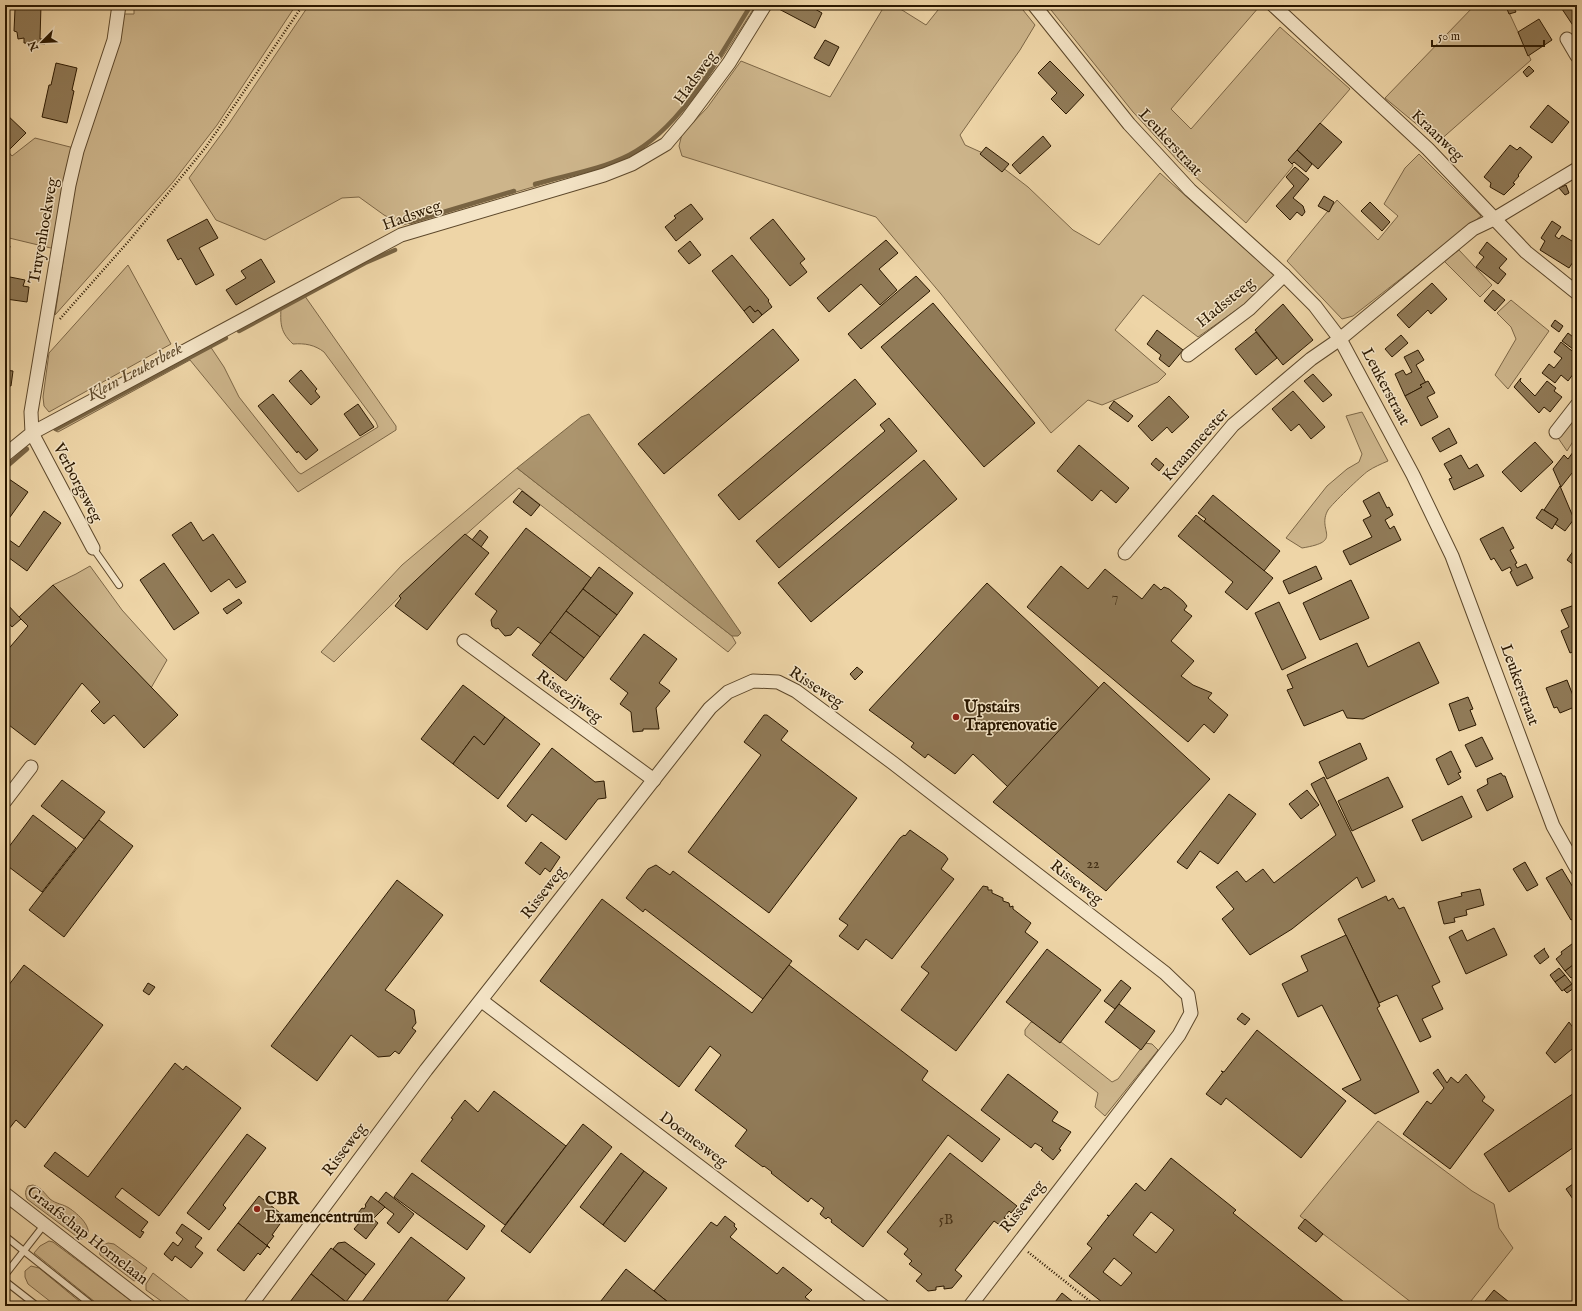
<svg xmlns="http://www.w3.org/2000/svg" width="1582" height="1311" font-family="'IM FELL English',serif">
	<rect width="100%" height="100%" fill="#eed5a7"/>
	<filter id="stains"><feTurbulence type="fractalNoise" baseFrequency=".005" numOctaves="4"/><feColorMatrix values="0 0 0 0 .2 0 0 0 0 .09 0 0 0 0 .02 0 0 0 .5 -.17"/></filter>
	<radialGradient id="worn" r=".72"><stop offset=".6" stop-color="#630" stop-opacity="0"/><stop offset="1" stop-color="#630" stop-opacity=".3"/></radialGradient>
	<g fill="#cdb58b" stroke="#7c6646">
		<path d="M134 5H296L217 125 173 182 55 315 71 208 83 144 122 14H134Z"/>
		<path d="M309 5H756C720 61 685 120 629 159L403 225 384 215 359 197 342 198 265 240 216 220 189 178 228 125Z"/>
		<path d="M885 5H894L926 25 942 5H1019L1035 25 1020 50 960 135 965 145 985 154 1028 187 1073 230 1099 245 1160 173 1275 276 1252 299 1198 337 1143 295 1115 330 1166 374 1158 382 1102 405 1088 400 1051 433 941 294 876 217 682 156 679 146 682 134 707 108 741 61 830 97Z"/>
		<path d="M1047 5H1256L1259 7 1171 109 1191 129 1280 27 1350 89 1291 157 1293 166 1246 223 1180 163 1133 112Z"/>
		<path d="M1475 5H1508L1506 6 1531 60 1438 142 1385 98Z"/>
		<path d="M35 138 74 148 55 249 5 237V148L12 156Z"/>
		<path d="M1419 154 1481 216 1353 316 1342 319 1287 261 1337 200 1378 240 1398 216 1384 204 1405 168Z"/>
		<path d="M1459 250 1492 285 1480 297 1444 261Z"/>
		<path d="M128 265 171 344 49 412 44 406 43 397 49 353Z"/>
		<path d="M302 292 396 426V430L298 492 190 360 58 432 50 428 208 343 224 367 239 397 298 472 301 474 378 427 376 422 324 352C315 345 305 343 293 344 278 330 281 321 281 302Z"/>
		<path d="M1511 300 1549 331 1508 389 1495 375 1516 339 1511 327 1497 313Z"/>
		<path d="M1577 408V435L1567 451 1556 435Z"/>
		<path d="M1362 412 1388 461C1381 464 1374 467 1368 471 1361 476 1332 504 1328 510 1316 531 1345 541 1302 548L1286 538 1327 486 1347 469 1359 462 1362 454 1346 416Z"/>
		<path d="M517 468 732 636 736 643 728 652 519 488C454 543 393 602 334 662L321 652 402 565Z"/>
		<path d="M90 566 122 610 167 660 151 688 53 585 76 574Z"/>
		<path d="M1031 1022 1037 1023 1112 1082 1118 1079 1145 1043 1152 1044 1158 1050 1105 1116 1095 1107 1098 1093 1025 1035V1030Z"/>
		<path d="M1378 1121 1472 1191 1494 1204 1499 1228 1513 1248 1467 1306H1416L1300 1216Z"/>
		<path d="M33 1185C42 1188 44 1193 50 1199 56 1204 63 1204 69 1208 78 1214 93 1227 87 1238L80 1239 27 1199C25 1194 25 1191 28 1186Z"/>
		<path d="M49 1241 53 1242 138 1306H100L34 1253 40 1246Z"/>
		<path d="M108 1243 114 1244 147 1268 139 1279 134 1281 100 1255 99 1247Z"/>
		<path d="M31 1266 39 1268 85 1306H56L28 1284 25 1277V1271Z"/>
		<path d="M153 1273 194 1305 168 1306 146 1290V1284Z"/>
	</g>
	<path fill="#ac956e" stroke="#786342" d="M589 414 741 633 738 636H732L517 468 581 417Z"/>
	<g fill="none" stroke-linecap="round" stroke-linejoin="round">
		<g stroke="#786342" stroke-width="4.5">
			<path d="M535 184C566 175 600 170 629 155 682 128 720 55 751 5"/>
			<path d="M410 222 514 191"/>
			<path d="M239 331 365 263 395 250"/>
			<path d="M56 429 226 338"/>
			<path d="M5 468 27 449"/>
		</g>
	</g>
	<g fill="#907a57" stroke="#2b1800" fill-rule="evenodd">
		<path d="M23 5H41L40 39H45V44L24 43V38L18 39 17 32 14 31 15 9H23Z"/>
		<path d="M779 5H808L822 13 815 28 777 8Z"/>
		<path d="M1577 5V25L1574 27 1560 6Z"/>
		<path d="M1513 6 1516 12 1509 14 1507 9Z"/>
		<path d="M1539 19 1552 40 1528 56 1518 32Z"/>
		<path d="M825 40 839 47 829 66 814 58Z"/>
		<path d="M1050 61 1084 95 1066 114 1051 99 1057 93 1038 73Z"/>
		<path d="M56 63 77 68 72 90 74 91 67 123 42 117 49 85H51Z"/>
		<path d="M1529 66 1534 71 1527 77 1523 72Z"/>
		<path d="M1548 105 1569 122 1552 143 1530 127Z"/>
		<path d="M5 113 26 133 10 149 5 143Z"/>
		<path d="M1320 123 1342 142 1318 169 1297 150Z"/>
		<path d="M1043 136 1051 146 1020 174 1012 165Z"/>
		<path d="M1510 145 1517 150 1520 147 1532 157 1518 175 1519 176 1513 183 1515 184 1504 195 1490 187 1491 183 1484 177Z"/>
		<path d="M986 147 1009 164 1002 172 980 154Z"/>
		<path d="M1297 150 1312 164 1306 172 1294 162 1292 164 1288 160Z"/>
		<path d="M1295 167 1309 179 1293 198 1303 206 1305 212 1302 216 1297 212 1290 220 1276 206 1294 186 1286 177Z"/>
		<path d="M1566 185 1569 193 1565 195 1559 188Z"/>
		<path d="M1324 196 1334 202 1329 212 1318 206Z"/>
		<path d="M1370 202 1390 222 1382 231 1361 211Z"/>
		<path d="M691 204 703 219 676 241 665 227 676 218 674 216Z"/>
		<path d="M207 219 218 238 199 248 214 275 196 285 181 258 178 260 167 240Z"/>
		<path d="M773 219 805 259 800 263 807 272 790 286 750 238Z"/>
		<path d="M1552 221 1561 227 1555 236 1559 239 1562 235 1577 244V256L1569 268 1540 250 1545 241 1541 238Z"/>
		<path d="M886 240 898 253 879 269 897 290 880 305 861 284 829 312 817 298Z"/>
		<path d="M690 241 701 255 689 264 678 251Z"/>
		<path d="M1487 242 1507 259 1499 268 1506 274 1498 284 1476 267 1484 257 1479 253Z"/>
		<path d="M5 244 10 246 8 255 5 254Z"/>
		<path d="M732 255 769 300 768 301 772 307 762 315 758 310 755 312 750 306 744 311 712 271Z"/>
		<path d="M5 259 9 260 6 273H5Z"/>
		<path d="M261 259 275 282 236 305 226 290 246 278 241 271Z"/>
		<path d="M5 276 25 280 23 286 29 287 27 302 6 299 7 291 5 290Z"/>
		<path d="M916 276 930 291 861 349 848 334Z"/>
		<path d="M1432 283 1447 299 1431 314 1428 310 1409 328 1397 315Z"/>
		<path d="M1493 290 1505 300 1495 311 1484 301Z"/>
		<path d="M933 303 1035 423 984 467 881 347Z"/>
		<path d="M1283 304 1313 340 1283 365 1255 330Z"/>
		<path d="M750 306 755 312 758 310 762 315 753 323 744 311Z"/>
		<path d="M1555 320 1563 326 1559 332 1551 326Z"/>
		<path d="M773 329 799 360 664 474 638 444Z"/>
		<path d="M1157 330 1183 350 1169 367 1159 359 1161 355 1147 344Z"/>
		<path d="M1256 332 1277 358 1256 375 1235 349Z"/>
		<path d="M1568 333 1577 340V352L1562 341Z"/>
		<path d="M1401 335 1408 343 1392 357 1385 349Z"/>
		<path d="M1561 342 1577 355 1574 361 1577 364V369L1568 381 1561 375 1555 383 1542 373 1549 364 1554 368 1562 358 1554 352Z"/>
		<path d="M1418 350 1424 360 1416 365 1426 383 1420 385 1422 387 1405 396 1395 374 1403 370 1406 375 1412 372 1404 357Z"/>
		<path d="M5 370 13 371 11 386 5 385Z"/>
		<path d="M301 370 317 389 315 391 320 397 311 405 289 381Z"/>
		<path d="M1313 374 1332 395 1323 402 1304 381Z"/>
		<path d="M1521 378 1520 381 1535 396 1547 381 1556 388 1554 391 1562 397 1550 412 1544 407 1539 413 1514 387Z"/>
		<path d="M855 379 876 404 739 520 718 495Z"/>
		<path d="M1428 381 1435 393 1427 397 1438 417 1421 426 1405 396 1422 387 1420 385Z"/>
		<path d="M1293 391 1325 427 1311 439 1299 424 1291 431 1272 409Z"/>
		<path d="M273 394 318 450 306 460 298 451 297 453 258 406Z"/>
		<path d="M1169 396 1189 417 1172 433 1167 427 1152 441 1138 426Z"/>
		<path d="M1114 401 1133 416 1128 422 1109 408Z"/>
		<path d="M358 404 374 427 360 436 344 414Z"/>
		<path d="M889 418 917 451 779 568 756 541 885 431 880 425Z"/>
		<path d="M1449 428 1457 443 1440 452 1432 438Z"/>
		<path d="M1535 442 1553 462 1521 492 1502 472Z"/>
		<path d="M1079 445 1129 488 1116 503 1101 490 1092 501 1057 471Z"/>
		<path d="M1576 448 1577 474 1575 476 1572 473 1561 487 1553 469 1564 455 1568 459Z"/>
		<path d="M1461 455 1469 469 1477 464 1484 476 1454 490 1449 479 1452 478 1444 464Z"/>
		<path d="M1156 458 1164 465 1159 471 1151 464Z"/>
		<path d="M924 460 957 499 811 622 778 583Z"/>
		<path d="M9 479 28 492 5 524V485Z"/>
		<path d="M1560 486 1574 519 1565 531 1555 524 1558 519 1544 510Z"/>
		<path d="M522 491 540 505 531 516 513 502Z"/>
		<path d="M1379 492 1387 508 1389 507 1393 515 1385 520 1390 529 1394 526 1401 540 1350 565 1343 551 1372 537 1363 520 1371 516 1363 501Z"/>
		<path d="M1213 495 1280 551 1264 571 1204 521 1206 519 1198 513Z"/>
		<path d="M1542 509 1558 519 1552 529 1536 518Z"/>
		<path d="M44 511 61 523 27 571 5 555V537L19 547Z"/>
		<path d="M1196 515 1273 578 1247 610 1225 592 1233 582 1178 536Z"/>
		<path d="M191 522 203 541 213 534 246 582 236 588 229 579 211 592 172 535Z"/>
		<path d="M1503 527 1514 548 1510 550 1517 563 1515 564 1517 568 1526 564 1533 578 1517 586 1510 572 1512 571 1510 567 1502 571 1494 558 1491 560 1480 539Z"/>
		<path d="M526 528 591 578 541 644 518 627 511 635 505 636 498 628 496 629 492 626 491 620 497 611 475 594Z"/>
		<path d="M480 530 488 537 481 547 472 540Z"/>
		<path d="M465 534 489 553 427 630 395 606 401 598 399 596Z"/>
		<path d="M1576 547 1577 548V567L1567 560Z"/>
		<path d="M164 563 199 613 174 630 140 580Z"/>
		<path d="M1061 566 1088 589 1105 569 1142 599 1154 584 1161 590 1164 587 1169 589 1183 601 1187 606 1184 610 1192 616 1171 641 1194 661 1181 676 1193 685 1212 693 1208 698 1228 715 1214 733 1204 724 1188 742 1027 607Z"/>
		<path d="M1316 566 1322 579 1289 594 1283 581Z"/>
		<path d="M599 567 633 593 617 615 583 589Z"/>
		<path d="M1351 580 1369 618 1320 640 1303 603Z"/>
		<path d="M987 583 1099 688 1008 787 973 754 955 774 928 754 925 758 911 747 914 743 869 710Z"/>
		<path d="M53 585 178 715 144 748 114 715 104 724 91 711 100 702 82 683 35 745 5 722V653L28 626 19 617Z"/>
		<path d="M583 589 617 615 600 637 566 611Z"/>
		<path d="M239 599 242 603 227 614 223 609Z"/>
		<path d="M5 602 21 619 12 627 5 619Z"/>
		<path d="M1279 602 1306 658 1282 670 1255 613Z"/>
		<path d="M1577 604V650L1570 653 1561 631 1569 627 1561 610Z"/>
		<path d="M566 611 600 637 584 658 550 632Z"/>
		<path d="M550 632 584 658 566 681 532 655Z"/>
		<path d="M644 634 677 659 659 683 670 691 656 708 659 729H643V731L633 732 631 712 620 704 628 693 610 679Z"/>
		<path d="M1419 642 1439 683 1363 719 1347 718 1343 710 1304 726 1287 690 1293 688 1287 675 1357 643 1368 667Z"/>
		<path d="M857 667 863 672 855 680 850 674Z"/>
		<path d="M1567 680 1577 706 1560 713 1557 707 1554 708 1546 688Z"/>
		<path d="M1104 682 1210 779 1106 891 993 802Z"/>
		<path d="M463 685 505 717 484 745 474 736 453 764 421 739Z"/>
		<path d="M1468 697 1473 709 1470 710 1476 725 1459 731 1449 704Z"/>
		<path d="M764 715H767L788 731 781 740 857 798 769 913 688 852 761 755 744 742Z"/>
		<path d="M505 717 540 744 498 799 453 764 474 736 484 745Z"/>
		<path d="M1482 737 1493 759 1476 767 1465 745Z"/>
		<path d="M1360 743 1367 759 1327 779 1319 762Z"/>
		<path d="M552 748 595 782 604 781 606 798 598 799 566 840 532 814 526 822 507 806Z"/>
		<path d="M1451 751 1461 772 1458 773 1461 778 1448 785 1436 759Z"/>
		<path d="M1501 773 1503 776H1505L1513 797 1487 811 1477 790 1488 784 1487 779Z"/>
		<path d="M1324 777 1375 881 1362 888 1357 877 1292 929 1250 955 1222 919 1234 909 1216 887 1237 871 1246 882 1263 869 1274 883 1336 835 1311 784Z"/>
		<path d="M1388 777 1403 807 1352 831 1338 801Z"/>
		<path d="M62 780 105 812 84 839 41 806Z"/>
		<path d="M1307 790 1319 805 1301 819 1289 804Z"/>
		<path d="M1229 794 1256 814 1218 864 1200 851 1187 869 1177 862Z"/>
		<path d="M1462 796 1472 817 1422 841 1412 820Z"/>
		<path d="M33 815 76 848 42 892 5 864V852Z"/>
		<path d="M99 820 133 846 64 937 29 910Z"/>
		<path d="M910 830 945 855 948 859 941 869 954 879 892 959 866 939 858 950 839 936 848 925 839 919 900 838 904 835 905 836Z"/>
		<path d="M541 842 560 857 550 872 545 868 540 875 525 863Z"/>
		<path d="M1525 862 1538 885 1527 891 1513 869Z"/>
		<path d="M656 865 670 875 673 871 792 961 763 999 645 909 643 912 626 898 648 869Z"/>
		<path d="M1562 869 1577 894V917L1571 920 1546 878Z"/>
		<path d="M397 880 443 915 385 990 414 1010 416 1023 412 1028 416 1031 399 1054 395 1051 390 1056 378 1057 351 1035 317 1081 271 1046Z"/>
		<path d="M983 886 988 887V890H992V893L1003 898V901L1009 903 1010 907 1013 906V909L1031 923 1025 932 1038 942 956 1051 901 1010 929 973 921 967Z"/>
		<path d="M1480 889 1484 905 1466 910 1467 915 1454 918 1455 922 1444 924 1438 902 1462 896 1461 893Z"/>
		<path d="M1386 896 1388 901 1393 898 1399 909 1404 907 1440 982 1432 986 1443 1009 1422 1019 1431 1037 1420 1042 1397 995 1379 1003 1338 919Z"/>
		<path d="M602 899 752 1013 789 965 928 1071 922 1080 1000 1139 982 1162 948 1135 863 1247 831 1222 832 1220 828 1217 826 1219 820 1214 824 1208 811 1198 808 1202 771 1173 772 1172 764 1166 763 1167 735 1146 747 1130 695 1090 721 1055 710 1046 679 1087 540 981Z"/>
		<path d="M1494 928 1507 955 1466 974 1449 937 1462 930 1467 941Z"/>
		<path d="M1346 935 1380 1006 1377 1008 1419 1092 1375 1114 1342 1089 1361 1080 1322 1005 1298 1017 1282 984 1308 971 1301 956Z"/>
		<path d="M1576 941 1577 962 1565 971 1556 959 1562 954 1561 952Z"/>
		<path d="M1545 948 1544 949 1549 957 1540 964 1534 956Z"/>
		<path d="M1047 949 1101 990 1060 1043 1006 1002Z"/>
		<path d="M1577 962V974L1571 978 1565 971Z"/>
		<path d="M24 965 103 1025 25 1128 16 1120 5 1134V990Z"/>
		<path d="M1559 968 1565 975 1555 982 1550 975Z"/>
		<path d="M1565 975 1572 984 1562 991 1555 982Z"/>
		<path d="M1121 980 1131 988 1115 1009 1104 1001Z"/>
		<path d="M148 983 155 987 149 995 143 991Z"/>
		<path d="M1572 984 1574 988 1567 993 1564 990Z"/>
		<path d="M1119 1004 1155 1031 1141 1050 1105 1022Z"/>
		<path d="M1242 1013 1250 1019 1245 1025 1237 1019Z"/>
		<path d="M1569 1022 1577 1033V1045L1555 1063 1546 1053Z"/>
		<path d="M1257 1030 1346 1101 1301 1158 1226 1098 1221 1105 1206 1094 1223 1072 1221 1071 1224 1072Z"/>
		<path d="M175 1063 183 1070 186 1066 241 1108 159 1216 122 1188 115 1197 148 1222 141 1231 144 1232 140 1238 44 1166 55 1152 88 1177Z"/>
		<path d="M1438 1069 1447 1083 1451 1077 1458 1083 1466 1074 1485 1097 1482 1101 1494 1110 1450 1169 1403 1134 1427 1101 1431 1104 1444 1088 1433 1073Z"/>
		<path d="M1008 1074 1058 1112 1052 1121 1071 1132 1059 1149 1061 1150 1053 1160 1041 1150 1043 1148 1035 1143 1031 1148 981 1110Z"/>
		<path d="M494 1091 566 1146 505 1225 421 1161 453 1119 451 1118 465 1100 478 1112Z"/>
		<path d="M1577 1091V1145L1509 1192 1484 1154Z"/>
		<path d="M583 1124 612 1147 530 1253 501 1231Z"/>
		<path d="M247 1134 266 1148 223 1205 226 1208 209 1230 187 1213Z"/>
		<path d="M621 1153 644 1171 603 1225 580 1207Z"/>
		<path d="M950 1153 1017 1206 1011 1213 1009 1211 1004 1218 1006 1219 1001 1226 994 1221 955 1270 962 1276 952 1288 944 1289V1286L936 1287V1290L928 1291 916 1281 922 1274 909 1264 912 1261 904 1254 908 1249 887 1232Z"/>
		<path d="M1171 1158 1236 1210 1233 1213 1349 1306H1107L1069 1276 1092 1248 1087 1244 1109 1216 1107 1215 1109 1216 1136 1183 1145 1191ZM1151 1212 1174 1230 1156 1253 1133 1235ZM1114 1258 1132 1273 1121 1286 1103 1272Z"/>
		<path d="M644 1171 667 1188 625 1242 603 1225Z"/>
		<path d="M412 1173 485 1226 467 1250 394 1197Z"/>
		<path d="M1577 1181V1205L1566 1189Z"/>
		<path d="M386 1192 414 1214 399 1233 387 1223 394 1214 378 1202Z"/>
		<path d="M259 1196 285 1217 272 1235 274 1236 267 1245 270 1248 238 1223Z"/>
		<path d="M371 1196 385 1207 373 1219 378 1223 366 1239 354 1229 360 1222 354 1218 362 1208 364 1209 366 1206 365 1205Z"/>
		<path d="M725 1216 735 1224 734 1226 737 1229 730 1237 777 1274 783 1267 812 1290 805 1297 816 1306H673L654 1291 711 1222 717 1226Z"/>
		<path d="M1305 1219 1323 1234 1316 1242 1298 1228Z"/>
		<path d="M238 1223 270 1248 267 1246 260 1255 258 1253 244 1271 217 1250Z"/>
		<path d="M182 1224 202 1238 195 1247 203 1253 191 1268 175 1256 172 1261 164 1254 173 1242 178 1246 183 1239 176 1233Z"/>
		<path d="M411 1237 465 1278 443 1306H359Z"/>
		<path d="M345 1242 375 1264 366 1275 333 1249 338 1243Z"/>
		<path d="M331 1248 366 1275 346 1302 311 1274Z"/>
		<path d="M626 1269 654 1291 673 1306H597Z"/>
		<path d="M311 1274 346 1302 343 1306H287Z"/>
		<path d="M1494 1290 1514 1306H1481Z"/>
		<path d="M1062 1293 1078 1306H1052Z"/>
		<path d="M474 1301 481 1306H471Z"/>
	</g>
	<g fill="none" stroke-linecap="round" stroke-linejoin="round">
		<defs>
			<g id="service">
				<path d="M93 548 119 585"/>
				<path d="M5 1236 93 1306"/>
				<path d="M5 1275 44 1225"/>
				<path d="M5 1281 37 1306"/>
			</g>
			<g id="minor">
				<path d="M1034 5 1129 124 1190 190 1284 275 1315 306 1340 339 1413 475 1452 556 1553 826 1577 869"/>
				<path d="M1273 5 1428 149 1526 252 1577 293"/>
				<path d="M1567 39 1577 56"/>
				<path d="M1188 355 1249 309 1284 275"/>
				<path d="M1556 432 1577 405"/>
				<path d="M5 455 32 433 31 412 69 185 77 151 114 40 119 5"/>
				<path d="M93 548 32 433 401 235 604 175 632 164 666 144 688 118 729 63 765 5"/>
				<path d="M1125 553 1233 425 1311 359 1340 339 1473 229 1494 219 1577 169"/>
				<path d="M464 641 654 780"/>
				<path d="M5 801 31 767"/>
				<path d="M482 1001 883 1306"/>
				<path d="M5 1194 149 1306"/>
				<path d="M250 1306 426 1070 710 708 728 692 753 681 778 682 796 691 893 763 1165 973 1188 995 1191 1013 1179 1035 970 1306"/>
			</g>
		</defs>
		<use href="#service" stroke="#5c472a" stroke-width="8"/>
		<use href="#minor" stroke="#5c472a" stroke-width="15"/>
		<g stroke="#2b1800" stroke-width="2.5" stroke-dasharray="1 2" stroke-linecap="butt">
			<path d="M60 319 128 242 206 147 303 5"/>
			<path d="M1028 1252 1096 1306"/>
		</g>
		<use href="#service" stroke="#f4e4c6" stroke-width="6"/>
		<use href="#minor" stroke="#f4e4c6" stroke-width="13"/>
	</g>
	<g fill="#8f2418" stroke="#f4e4c6" stroke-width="1.5">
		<circle cx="956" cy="717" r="4"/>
		<circle cx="257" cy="1209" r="4"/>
	</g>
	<g text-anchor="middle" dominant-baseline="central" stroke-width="3" stroke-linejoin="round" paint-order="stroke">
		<g font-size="14" fill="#443016">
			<text x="1115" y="597">7</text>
			<text x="1093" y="864">22</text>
			<text x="946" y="1220">5B</text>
		</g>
		<g font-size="16" fill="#2b1800" stroke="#f4e4c6">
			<text transform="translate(696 78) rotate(-54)">Hadsweg</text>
			<text transform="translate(1437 136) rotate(44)">Kraanweg</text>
			<text transform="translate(1170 143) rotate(47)">Leukerstraat</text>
			<text transform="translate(412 216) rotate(-20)">Hadsweg</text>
			<text transform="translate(44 231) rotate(-80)">Truyenhoekweg</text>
			<text transform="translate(1226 303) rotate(-39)">Hadssteeg</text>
			<text transform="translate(1385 387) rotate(62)">Leukerstraat</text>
			<text transform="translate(1196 445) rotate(-49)">Kraanmeester</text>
			<text transform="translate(77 483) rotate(62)">Verborgsweg</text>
			<text transform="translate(1519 685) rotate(70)">Leukerstraat</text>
			<text transform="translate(816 688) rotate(33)">Risseweg</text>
			<text transform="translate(569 697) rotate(36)">Rissezijweg</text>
			<text transform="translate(1076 883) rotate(38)">Risseweg</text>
			<text transform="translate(544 893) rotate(-52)">Risseweg</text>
			<text transform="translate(693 1140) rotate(37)">Doemesweg</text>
			<text transform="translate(345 1150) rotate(-53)">Risseweg</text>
			<text transform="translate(1023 1207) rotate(-52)">Risseweg</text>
			<text transform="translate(87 1236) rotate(38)">Graafschap Hornelaan</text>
		</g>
		<g font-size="16" font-weight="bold" fill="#2b1800" stroke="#f4e4c6" text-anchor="start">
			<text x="964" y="708">Upstairs<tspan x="964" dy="18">Traprenovatie</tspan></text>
			<text x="265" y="1200">CBR<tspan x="265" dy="18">Examencentrum</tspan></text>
		</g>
		<g font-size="17" font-style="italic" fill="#5f4a2c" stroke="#f4e4c6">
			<text transform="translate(135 372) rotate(-28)">Klein Leukerbeek</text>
		</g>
	</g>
	<rect width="1582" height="1311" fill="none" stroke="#eed5a7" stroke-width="20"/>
	<rect x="6" y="6" width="1570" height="1299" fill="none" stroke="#2b1800" stroke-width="2"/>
	<rect x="10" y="10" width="1562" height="1291" fill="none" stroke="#2b1800"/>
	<g transform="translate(42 42) rotate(246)" stroke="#f4e4c6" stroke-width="3" paint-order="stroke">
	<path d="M0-3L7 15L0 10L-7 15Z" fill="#2b1800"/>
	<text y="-6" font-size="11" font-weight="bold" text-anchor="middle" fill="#2b1800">N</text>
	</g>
	<path d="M1432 40v6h112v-6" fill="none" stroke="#2b1800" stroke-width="2"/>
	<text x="1438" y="40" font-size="12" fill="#2b1800" stroke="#f4e4c6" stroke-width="3" paint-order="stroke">50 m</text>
	<rect width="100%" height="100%" filter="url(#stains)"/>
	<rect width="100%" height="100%" fill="url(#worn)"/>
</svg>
